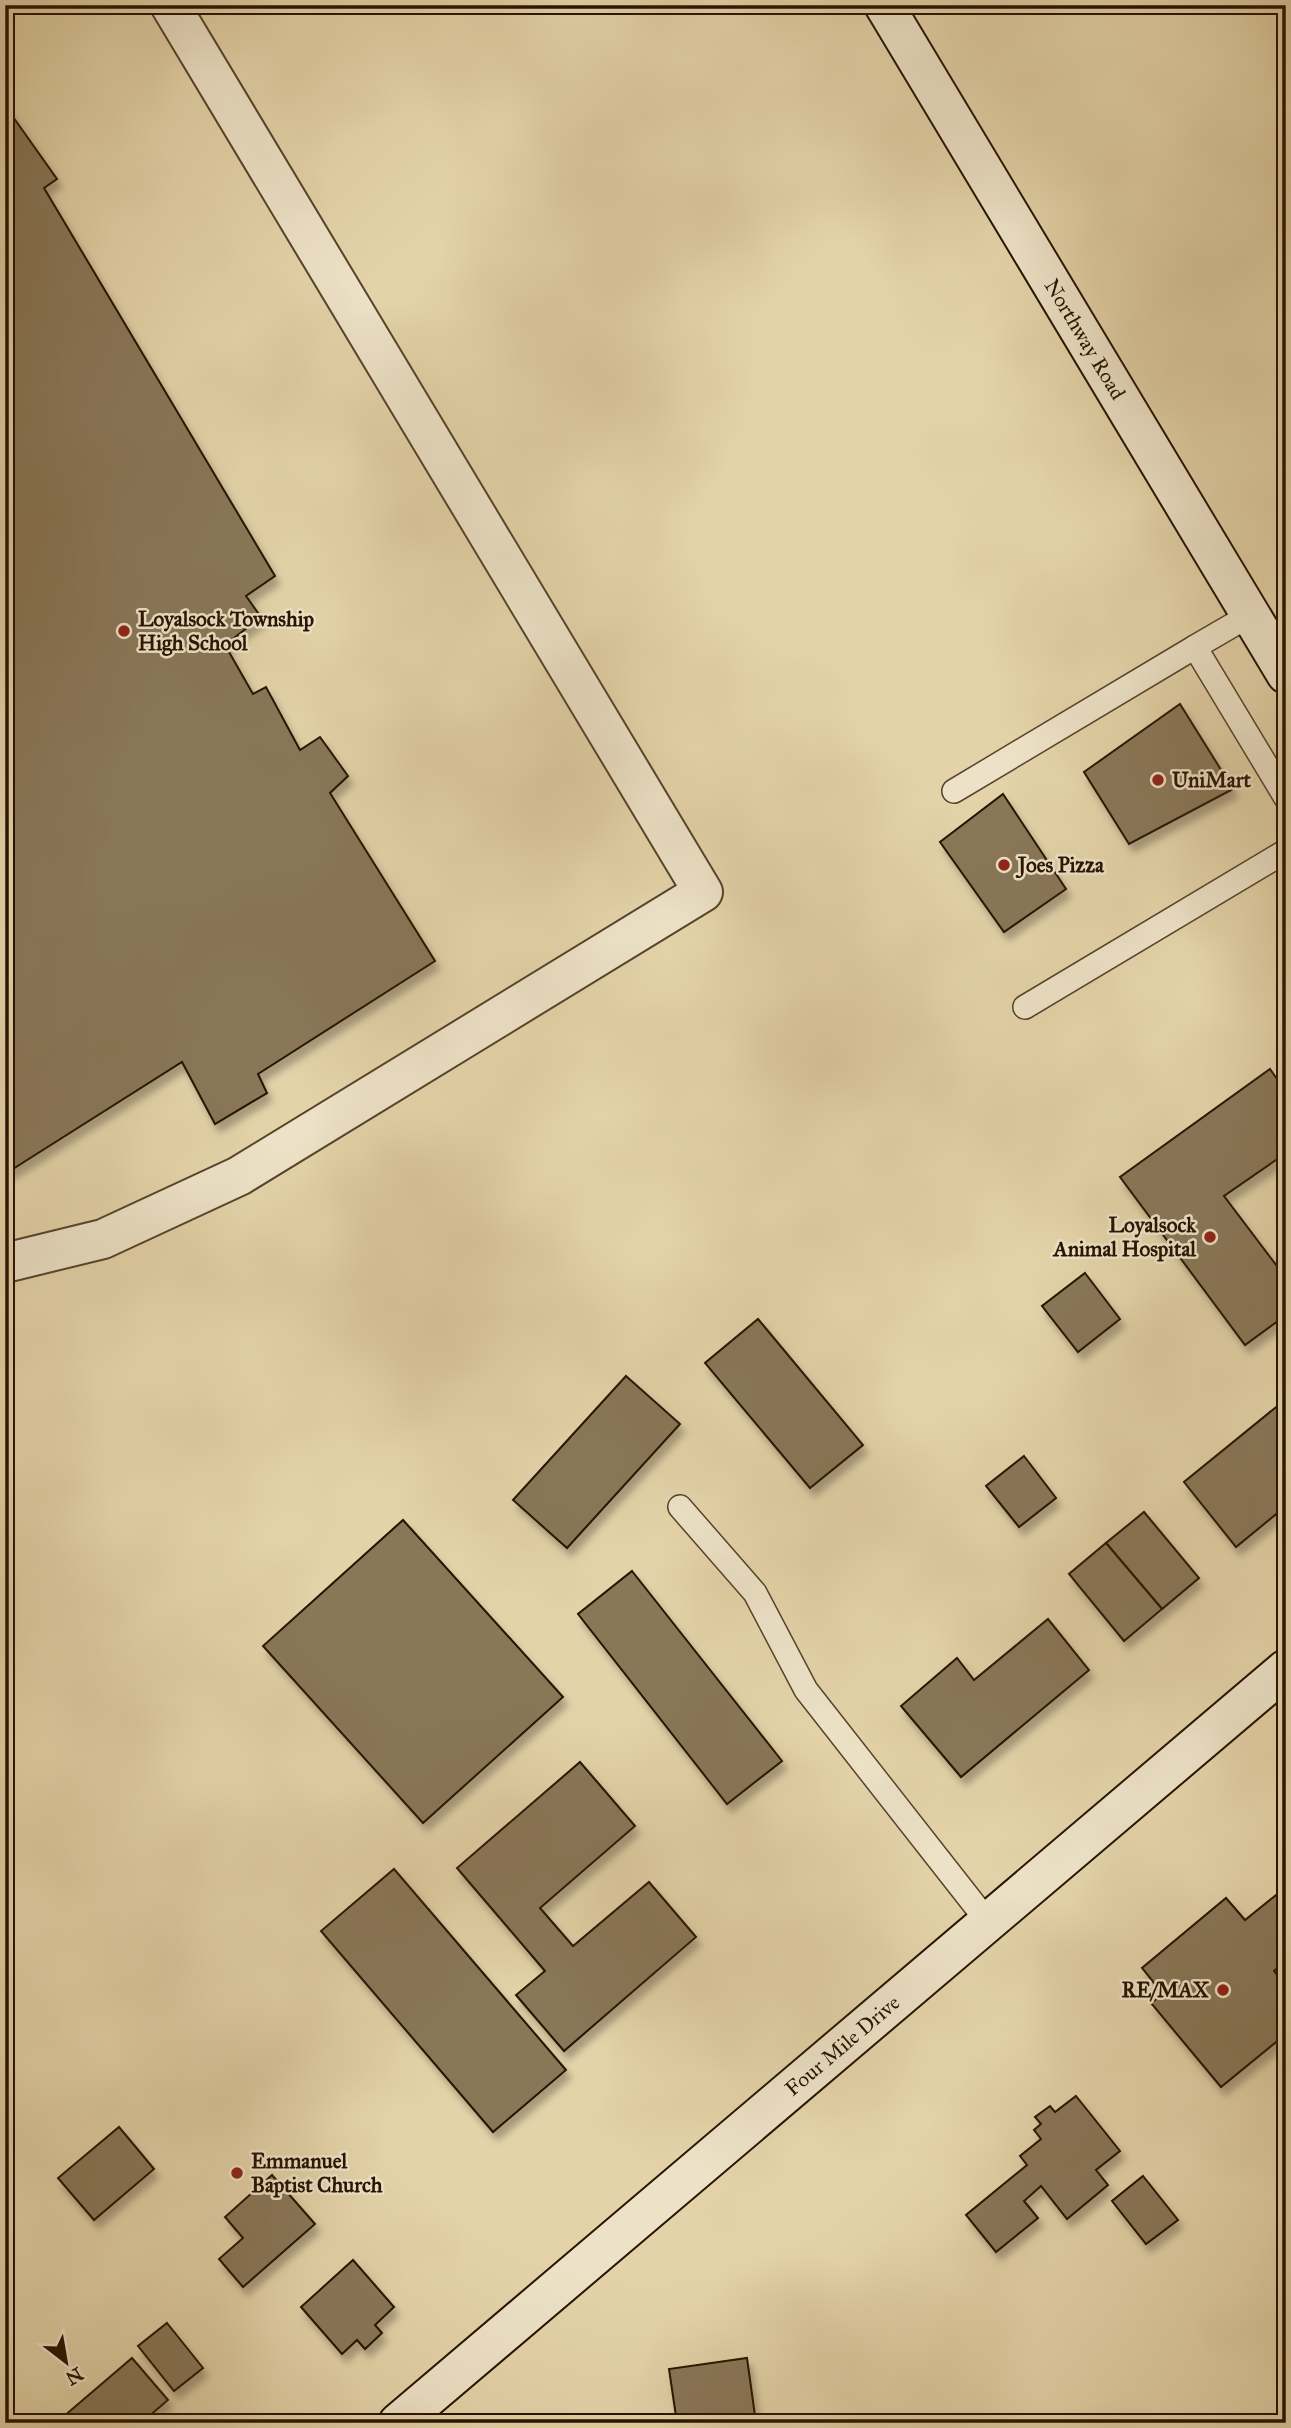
<svg xmlns="http://www.w3.org/2000/svg" width="1291" height="2428" font-family="'IM FELL Great Primer',serif">
	<defs>
		<filter id="shadow"><feDropShadow dx="4.5" dy="8" stdDeviation="3.5" flood-color="#0004"/></filter>
	</defs>
	<rect width="100%" height="100%" fill="#e4d3a9"/>
	<filter id="stains"><feTurbulence type="fractalNoise" baseFrequency=".00286" numOctaves="4"/><feColorMatrix values="0 0 0 0 .2 0 0 0 0 .09 0 0 0 0 .02 0 0 0 .5 -.17"/></filter>
	<radialGradient id="worn" r=".72"><stop offset=".6" stop-color="#630" stop-opacity="0"/><stop offset="1" stop-color="#630" stop-opacity=".3"/></radialGradient>
	<g fill="#897758" stroke="#271300" stroke-width="2" filter="url(#shadow)">
		<path d="M6 107 57 179 44 188 275 576 246 596 261 617 225 645 253 694 266 687 300 750 320 737 348 776 330 793 435 961 258 1074 267 1093 215 1124 182 1062 5 1174Z"/>
		<path d="M1180 704 1233 789 1129 844 1084 772Z"/>
		<path d="M1003 794 1066 889 1004 932 940 842Z"/>
		<path d="M1270 1069 1286 1092V1153L1224 1196 1286 1278V1315L1245 1345 1120 1177Z"/>
		<path d="M1085 1273 1120 1319 1078 1352 1042 1306Z"/>
		<path d="M758 1319 863 1445 810 1488 705 1363Z"/>
		<path d="M626 1376 680 1424 567 1548 513 1500Z"/>
		<path d="M1286 1399V1506L1236 1547 1184 1482Z"/>
		<path d="M1024 1456 1056 1498 1019 1527 986 1486Z"/>
		<path d="M1144 1512 1199 1578 1162 1609 1106 1543Z"/>
		<path d="M403 1520 563 1697 423 1823 263 1646Z"/>
		<path d="M1106 1543 1162 1609 1124 1641 1069 1574Z"/>
		<path d="M632 1571 782 1761 727 1804 578 1614Z"/>
		<path d="M1048 1619 1089 1670 961 1777 901 1706 957 1658 974 1680Z"/>
		<path d="M580 1762 635 1826 540 1908 573 1946 649 1882 696 1937 564 2051 516 1995 545 1971 457 1868Z"/>
		<path d="M394 1869 566 2070 493 2132 321 1931Z"/>
		<path d="M1286 1887V1961L1274 1971 1286 1986V2034L1221 2087 1151 2003 1163 1994 1142 1968 1226 1898 1245 1920Z"/>
		<path d="M1076 2096 1120 2151 1096 2170 1108 2185 1067 2219 1041 2186 1024 2201 1038 2218 996 2252 966 2215 1027 2165 1020 2156 1041 2139 1034 2130 1041 2124 1035 2117 1050 2106 1055 2112Z"/>
		<path d="M119 2127 154 2169 94 2220 58 2178Z"/>
		<path d="M272 2175 315 2224 243 2287 219 2259 243 2238 225 2217Z"/>
		<path d="M1143 2176 1178 2220 1146 2244 1112 2201Z"/>
		<path d="M353 2260 394 2307 375 2325 382 2333 365 2349 357 2340 342 2354 301 2307Z"/>
		<path d="M167 2323 203 2368 174 2391 138 2346Z"/>
		<path d="M132 2358 168 2400 141 2423H56Z"/>
		<path d="M747 2358 756 2423H677L669 2369Z"/>
	</g>
	<g fill="none" stroke-linecap="round" stroke-linejoin="round">
		<defs>
			<g id="lane">
				<path d="M1195 647 1250 615"/>
				<path d="M954 791 1195 647 1286 798"/>
				<path d="M1025 1007 1286 851"/>
				<path d="M680 1507 755 1593 806 1690 988 1922"/>
			</g>
			<path id="street" d="M5 1263 103 1239 239 1176 703 892 170 5"/>
			<g id="secondary">
				<path id="s1" d="M884 5 1286 674"/>
				<path id="s2" d="M398 2423 1286 1669"/>
			</g>
		</defs>
		<use href="#lane" stroke="#56432a" stroke-width="26"/>
		<use href="#street" stroke="#56432a" stroke-width="42"/>
		<use href="#secondary" stroke="#271300" stroke-width="42"/>
		<use href="#lane" stroke="#ede2c7" stroke-width="23"/>
		<use href="#street" stroke="#ede2c7" stroke-width="38"/>
		<use href="#secondary" stroke="#ede2c7" stroke-width="38"/>
	</g>
	<g fill="#8f2418" stroke="#ede2c7" stroke-width="2.5">
		<circle cx="124" cy="631" r="7"/>
		<circle cx="1158" cy="780" r="7"/>
		<circle cx="1004" cy="865" r="7"/>
		<circle cx="1210" cy="1237" r="7"/>
		<circle cx="1223" cy="1990" r="7"/>
		<circle cx="237" cy="2173" r="7"/>
	</g>
	<g text-anchor="middle" dominant-baseline="central" stroke-width="5" stroke-linejoin="round" paint-order="stroke">
		<g font-size="21" fill="#271300" stroke="#ede2c7">
			<text stroke="none"><textPath href="#s1" startOffset="390">Northway Road</textPath></text>
			<text stroke="none"><textPath href="#s2" startOffset="583">Four Mile Drive</textPath></text>
		</g>
		<g font-size="21" font-weight="bold" fill="#271300" stroke="#ede2c7" text-anchor="start">
			<text x="138" y="619">Loyalsock Township<tspan x="138" dy="24">High School</tspan></text>
			<text x="1172" y="780">UniMart</text>
			<text x="1018" y="865">Joes Pizza</text>
			<text x="1196" y="1225" text-anchor="end">Loyalsock<tspan x="1196" dy="24">Animal Hospital</tspan></text>
			<text x="1209" y="1990" text-anchor="end">RE/MAX</text>
			<text x="251" y="2161">Emmanuel<tspan x="251" dy="24">Baptist Church</tspan></text>
		</g>
	</g>
	<rect width="1291" height="2428" fill="none" stroke="#e4d3a9" stroke-width="28"/>
	<rect x="7" y="7" width="1277" height="2414" fill="none" stroke="#271300" stroke-width="3.5"/>
	<rect x="14" y="14" width="1263" height="2400" fill="none" stroke="#271300" stroke-width="2"/>
	<g transform="translate(66 2362) rotate(149)" stroke="#ede2c7" stroke-width="5" paint-order="stroke">
	<path d="M0-5L12 26L0 18L-12 26Z" fill="#271300"/>
	<text y="-10" font-size="19" font-weight="bold" text-anchor="middle" fill="#271300">N</text>
	</g>
	<rect width="100%" height="100%" filter="url(#stains)"/>
	<rect width="100%" height="100%" fill="url(#worn)"/>
</svg>
